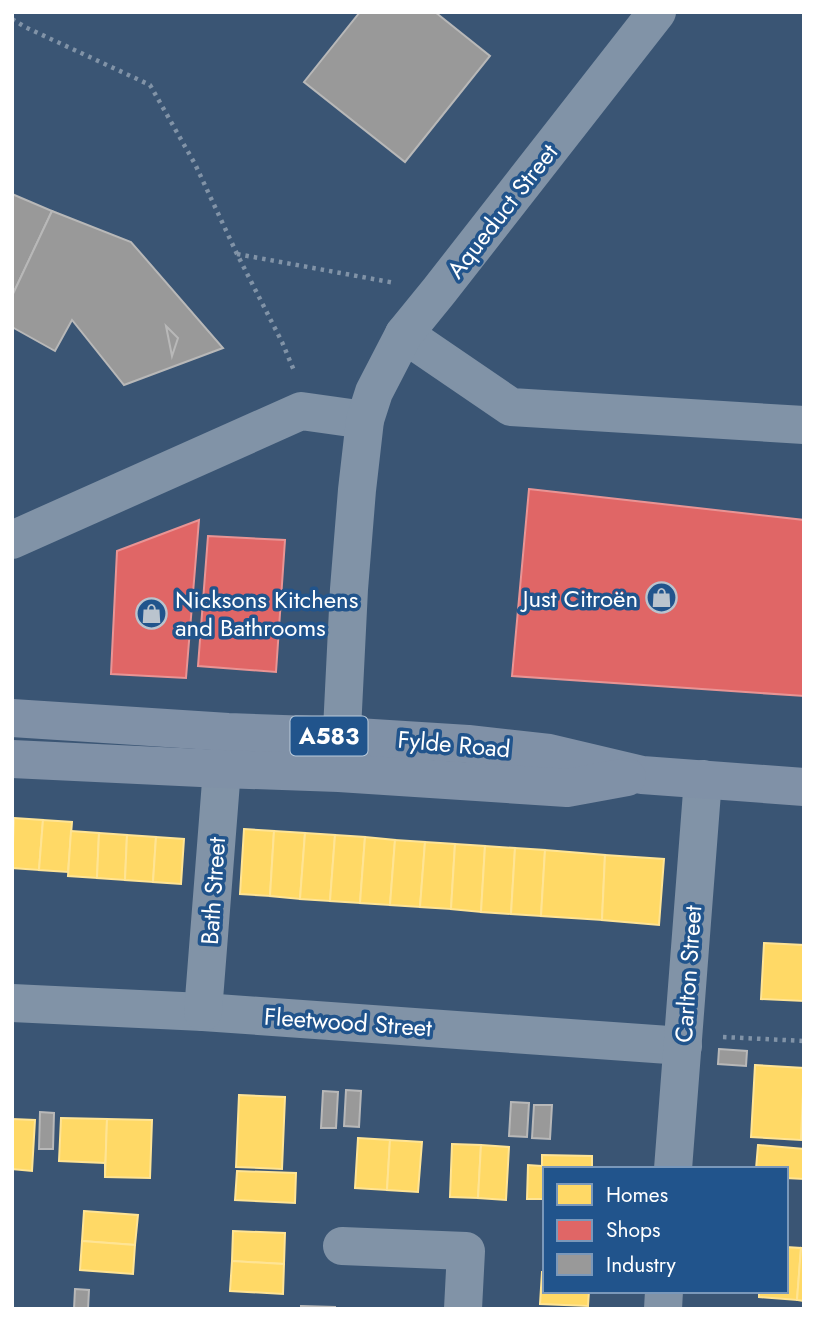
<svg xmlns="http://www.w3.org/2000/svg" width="816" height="1321" font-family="Jost,sans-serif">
	<rect width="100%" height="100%" fill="#3a5574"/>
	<g fill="#ffd966" stroke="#ffe494" stroke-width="2">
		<path d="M14 818 43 820 39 870 12 868Z"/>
		<path d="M43 820 72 822 68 872 39 870Z"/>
		<path d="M244 829 274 831 270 896 240 894Z"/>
		<path d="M71 831 99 833 97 878 68 876Z"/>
		<path d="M274 831 305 833 300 899 270 896Z"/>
		<path d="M99 833 127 835 125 880 97 878Z"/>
		<path d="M305 833 335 835 330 901 300 899Z"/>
		<path d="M127 835 156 837 153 882 125 880Z"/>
		<path d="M335 835 365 837 360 903 330 901Z"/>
		<path d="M156 837 184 839 181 884 153 882Z"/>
		<path d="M365 837 395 840 390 905 360 903Z"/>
		<path d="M395 840 425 842 420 907 390 905Z"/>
		<path d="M425 842 455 844 451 909 420 907Z"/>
		<path d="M455 844 485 846 481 912 451 909Z"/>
		<path d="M485 846 515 848 511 914 481 912Z"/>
		<path d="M515 848 545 850 541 916 511 914Z"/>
		<path d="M545 850 605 855 602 920 541 916Z"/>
		<path d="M605 855 664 859 659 925 602 920Z"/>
		<path d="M764 943 804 945V1001L761 999Z"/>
		<path d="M755 1065 804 1068 801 1140 751 1137Z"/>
		<path d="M239 1095 285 1097 282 1169 236 1167Z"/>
		<path d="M61 1118 107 1119 105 1177V1163L59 1161Z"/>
		<path d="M12 1119 35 1120 32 1171 12 1169Z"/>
		<path d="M107 1119 152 1120 150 1178 105 1177Z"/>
		<path d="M358 1138 390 1140 387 1190 355 1188Z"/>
		<path d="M390 1140 422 1142 418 1192 387 1190Z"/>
		<path d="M452 1144 481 1145 478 1198 450 1197Z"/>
		<path d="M481 1145 509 1147 506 1200 478 1198Z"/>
		<path d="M758 1145 804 1149V1179L786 1178V1169H756Z"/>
		<path d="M542 1155 592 1156V1169H545V1199H527L528 1165 542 1166Z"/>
		<path d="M237 1171 296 1173 295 1203 235 1200Z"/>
		<path d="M84 1211 138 1215 135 1245 82 1241Z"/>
		<path d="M233 1231 285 1233 284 1264 232 1261Z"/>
		<path d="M82 1241 135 1245 133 1274 80 1270Z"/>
		<path d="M786 1247 801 1248 797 1300 759 1297V1291H786Z"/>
		<path d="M801 1248 804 1249V1301L797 1300Z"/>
		<path d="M232 1261 284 1264 283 1294 230 1291Z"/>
		<path d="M542 1272H545V1291H589L588 1306 540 1304Z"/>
	</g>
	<g fill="#e06666" stroke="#e99494" stroke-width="2">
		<path d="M529 489 804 520V696L512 676Z"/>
		<path d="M199 520 186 678 111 674 117 551Z"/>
		<path d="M208 536 285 540 276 672 198 666Z"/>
	</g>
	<g fill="#999" stroke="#b8b8b8" stroke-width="2">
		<path d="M360 12H435L490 56 405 162 304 82Z"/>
		<path d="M12 194 52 211 12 296Z"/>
		<path d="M52 211 131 242 223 348 124 385 72 320 55 351 12 327V296Z"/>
		<path d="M166 326 178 338 172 356Z"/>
		<path d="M719 1049 747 1051 746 1066 718 1064Z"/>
		<path d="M346 1090 361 1091 359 1127 344 1126Z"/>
		<path d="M323 1091 338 1092 336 1128H321Z"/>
		<path d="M511 1102 529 1103 527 1137 509 1136Z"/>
		<path d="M534 1105H552L550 1139 532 1138Z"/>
		<path d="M40 1112 54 1113 53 1149H39Z"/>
		<path d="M75 1289 89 1290 88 1309H74Z"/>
		<path d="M301 1306 335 1307V1309H301Z"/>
	</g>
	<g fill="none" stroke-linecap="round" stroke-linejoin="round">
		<g stroke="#8193a7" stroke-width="4.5" stroke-dasharray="3.5 5" stroke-linecap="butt">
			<path d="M12 19 25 27 150 85 195 164 237 254 282 342 295 373"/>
			<path d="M237 254 395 283"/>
			<path d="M723 1037 804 1041"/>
		</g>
		<g stroke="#8193a7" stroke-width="38">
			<path d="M404 334 511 407 804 425"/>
			<path d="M12 540 301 411 365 420"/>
			<path d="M340 770 349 589 357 490 365 420 374 392 404 334 439 291 657 12"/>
			<path d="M12 1003 203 1012 683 1046"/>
			<path d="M203 1012 222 769"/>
			<path d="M673 1169 703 779"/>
			<path d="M342 1246 466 1251 463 1309"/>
			<path d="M663 1309 664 1291"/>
		</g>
		<g stroke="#8091a7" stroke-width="38">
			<path d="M12 718 228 732 341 736 468 744 549 753 642 775 804 787"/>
			<path d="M12 759 222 769 339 773 567 788 627 777"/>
		</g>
	</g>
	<defs>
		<symbol id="shop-ring" viewBox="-11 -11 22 22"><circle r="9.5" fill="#21548c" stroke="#bac4ce" stroke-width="1.5"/><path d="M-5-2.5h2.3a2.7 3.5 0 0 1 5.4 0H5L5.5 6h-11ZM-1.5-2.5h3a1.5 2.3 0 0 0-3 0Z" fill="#bac4ce"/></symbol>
	</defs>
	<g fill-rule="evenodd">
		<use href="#shop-ring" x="644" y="580" width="35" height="35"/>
		<use href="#shop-ring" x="134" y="596" width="35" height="35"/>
	</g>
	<g text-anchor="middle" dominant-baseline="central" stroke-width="7" stroke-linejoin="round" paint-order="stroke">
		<rect fill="#21548c" stroke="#bcccdc" stroke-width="2" x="290.5" y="716.5" width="77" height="39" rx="5"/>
		<g font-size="23" font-weight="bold" fill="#fff">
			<text x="329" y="736">A583</text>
		</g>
		<g font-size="24" fill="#fff" stroke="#21548c">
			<text transform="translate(502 211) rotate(-52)">Aqueduct Street</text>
			<text transform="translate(454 744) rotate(5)">Fylde Road</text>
			<text transform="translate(213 891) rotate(-86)">Bath Street</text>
			<text transform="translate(688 974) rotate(-86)">Carlton Street</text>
			<text transform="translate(348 1022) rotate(4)">Fleetwood Street</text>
		</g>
		<g font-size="24" fill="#fff" stroke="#21548c" text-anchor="end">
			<text x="638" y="598">Just Citroën</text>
			<text x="175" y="599" text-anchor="start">Nicksons Kitchens<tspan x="175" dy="28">and Bathrooms</tspan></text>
		</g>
	</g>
	<rect width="816" height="1321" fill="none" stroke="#ffffff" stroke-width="28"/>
	<rect x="543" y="1167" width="245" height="126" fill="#21548c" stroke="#7a98ba" stroke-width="2"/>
	<rect x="557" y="1184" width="35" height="21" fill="#ffd966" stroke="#7a98ba" stroke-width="2"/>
	<text x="606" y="1202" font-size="21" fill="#ffffff">Homes</text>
	<rect x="557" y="1220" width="35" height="21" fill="#e06666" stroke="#7a98ba" stroke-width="2"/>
	<text x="606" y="1237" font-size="21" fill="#ffffff">Shops</text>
	<rect x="557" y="1254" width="35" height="21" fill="#999999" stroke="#7a98ba" stroke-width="2"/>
	<text x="606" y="1272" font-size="21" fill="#ffffff">Industry</text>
</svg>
